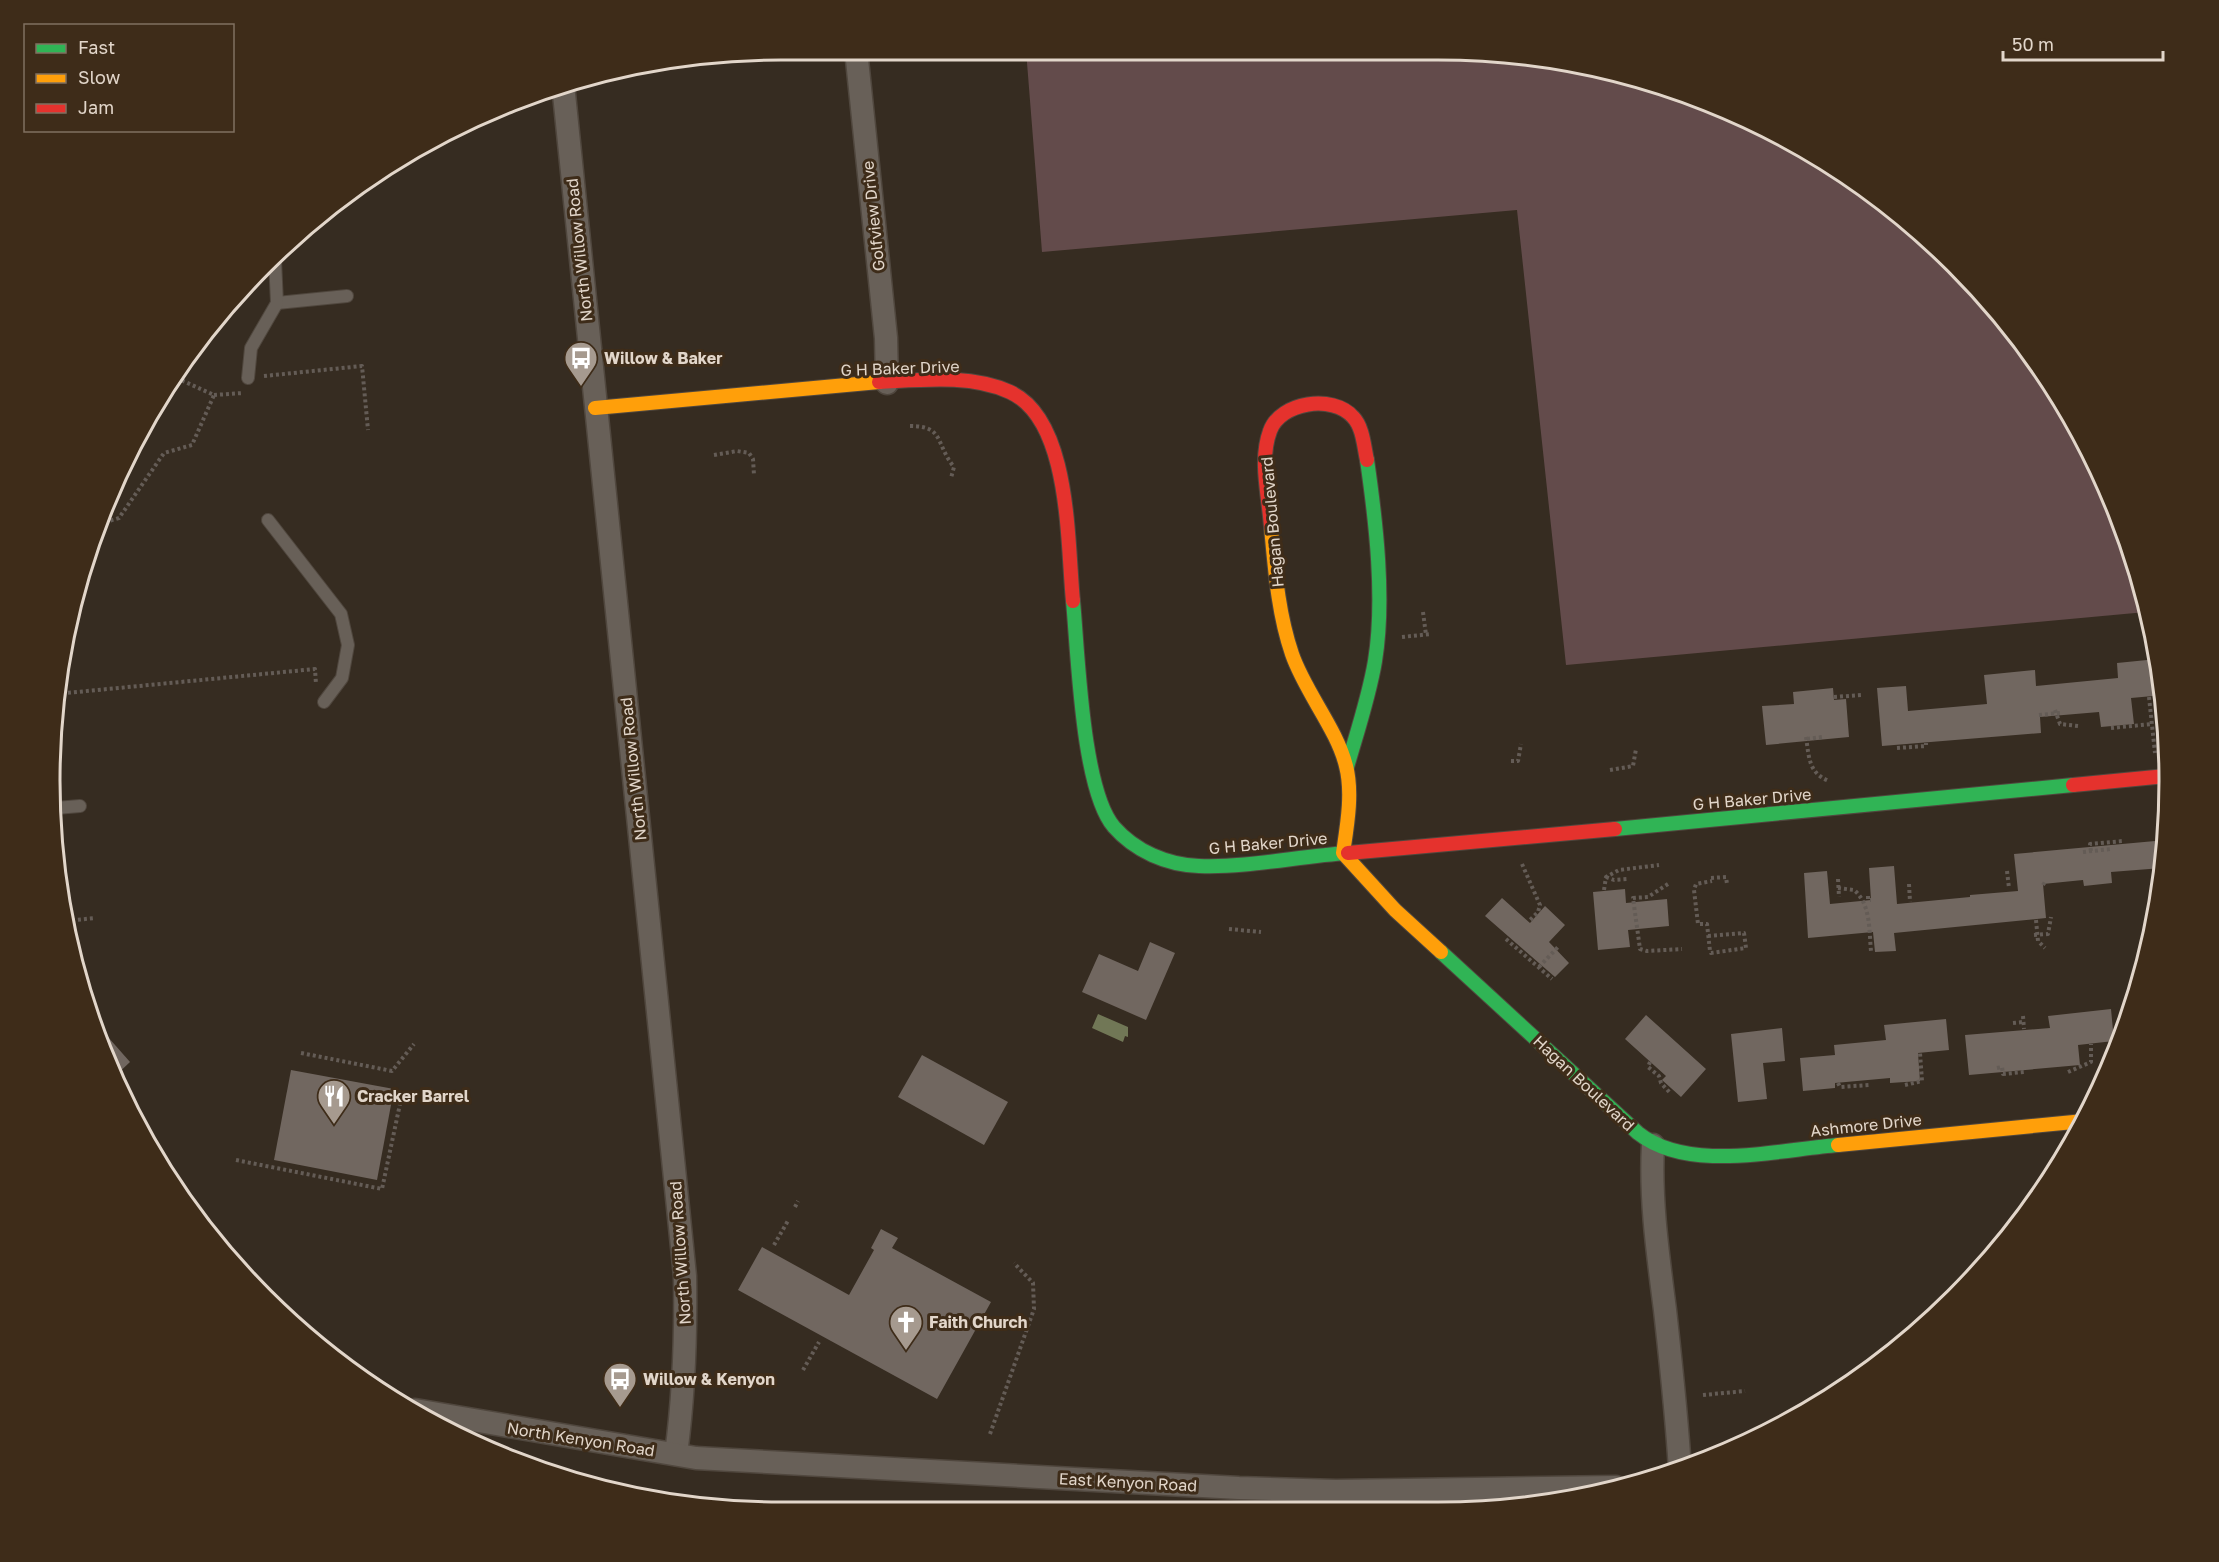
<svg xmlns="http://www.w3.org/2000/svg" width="2219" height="1562" font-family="'Golos Text',sans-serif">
	<rect width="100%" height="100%" fill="#362c21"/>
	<path fill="#634b4b" d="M1026 50H1438L1581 64 1718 105 1803 147 1884 201 1988 298 2071 415 2131 546 2146 612 1566 665 1517 210 1042 252Z"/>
	<path fill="#717756" d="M1098 1014 1128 1027V1037L1125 1036 1123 1042 1092 1028Z"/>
	<g fill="#716760">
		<path d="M2157 659 2164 695 2131 698 2134 724 2101 727 2099 712 2040 717 2041 733 1882 746 1877 688 1906 686 1908 711 1987 704 1984 675 2035 670 2036 686 2118 678 2117 663Z"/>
		<path d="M1833 688 1834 700 1846 699 1849 737 1766 745 1762 706 1794 704 1793 692Z"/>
		<path d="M2166 840 2162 868 2111 872 2112 883 2084 886 2083 880 2043 884 2046 918 1894 933 1896 951 1875 952 1873 932 1808 938 1804 873 1827 871 1830 904 1871 900 1869 868 1894 866 1897 904 1970 897V895L2018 891 2014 854Z"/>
		<path d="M1625 889 1626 903 1667 899 1669 926 1628 930 1630 947 1598 950 1593 892Z"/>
		<path d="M1502 898 1530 923 1545 906 1565 925 1549 942 1569 963 1555 977 1485 916Z"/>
		<path d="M1150 942 1175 953 1146 1020 1082 992 1099 954 1138 971Z"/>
		<path d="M2111 1009 2114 1041 2078 1045 2080 1065 1969 1075 1965 1035 2050 1028 2048 1016Z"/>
		<path d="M1646 1015 1706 1069 1681 1097 1662 1080 1666 1076 1625 1039Z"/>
		<path d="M1946 1019 1949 1050 1918 1053 1920 1081 1890 1083V1078L1835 1083V1088L1803 1091 1800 1058 1835 1055 1834 1045 1886 1040 1884 1025Z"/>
		<path d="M93 1020 130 1062 114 1077 91 1022Z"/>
		<path d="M1782 1028 1785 1061 1763 1063 1767 1099 1738 1102 1731 1034Z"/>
		<path d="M922 1055 1008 1102 984 1145 898 1097Z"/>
		<path d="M291 1070 394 1089 377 1180 274 1160Z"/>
		<path d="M881 1229 898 1238 892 1248 991 1302 937 1399 738 1290 762 1247 849 1295 874 1250 871 1248Z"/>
	</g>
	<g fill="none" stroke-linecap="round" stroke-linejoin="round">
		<defs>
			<g id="lane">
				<path d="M277 303 347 296"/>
				<path d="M248 378 251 348 277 303 275 260"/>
				<path d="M268 520 341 614 348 645 342 678 324 702"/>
				<path d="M56 808 80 806"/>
			</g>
			<g id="street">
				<path d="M856 50 886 338 887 383"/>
				<path d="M563 84 685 1276C686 1336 684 1395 676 1454"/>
				<path d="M1653 1145C1650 1200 1658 1255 1665 1310 1671 1364 1677 1417 1680 1471"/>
				<path d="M415 1410 696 1458 1239 1488 1336 1491 1616 1487"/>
			</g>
			<g id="fast">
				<path d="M1073 601C1078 653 1082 790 1114 827 1135 851 1167 865 1199 866 1248 868 1299 856 1348 853"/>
				<path d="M1347 767C1357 732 1369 697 1375 661 1385 599 1376 522 1367 460"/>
				<path d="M1615 829 2073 785"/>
				<path d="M1441 952 1638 1133C1688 1173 1777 1150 1838 1145"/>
			</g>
			<g id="slow">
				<path d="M595 408 879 382"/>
				<path d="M1271 527C1275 570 1278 613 1292 654 1305 692 1337 729 1346 766 1353 793 1347 826 1343 853L1395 910 1441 952"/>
				<path d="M1838 1145 2084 1121"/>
			</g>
			<g id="jam">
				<path d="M879 382C921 380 970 374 1010 392 1071 420 1067 542 1073 601"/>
				<path d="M1271 527C1269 497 1259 460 1270 431 1280 402 1333 394 1353 417 1363 427 1364 447 1367 460"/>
				<path d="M2073 785 2166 776"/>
				<path d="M1348 853 1615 829"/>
			</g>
		</defs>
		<use href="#lane" stroke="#50473e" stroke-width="14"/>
		<use href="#street" stroke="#50473e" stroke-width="25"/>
		<use href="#fast" stroke="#50473e" stroke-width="16"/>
		<use href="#slow" stroke="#50473e" stroke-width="16"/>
		<use href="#jam" stroke="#50473e" stroke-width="16"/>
		<g stroke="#645c56" stroke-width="4" stroke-dasharray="3 3" stroke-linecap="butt">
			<path d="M264 376 362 366 368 430"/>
			<path d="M214 395 243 393"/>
			<path d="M910 426C945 426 935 444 954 467L951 478"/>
			<path d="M714 455 737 451 749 453 753 459 754 475"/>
			<path d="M99 524 119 518 164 453 192 445 214 395 172 376"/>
			<path d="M1423 612 1426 635"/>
			<path d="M1402 637 1431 634"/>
			<path d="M56 694 315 669 316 684"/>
			<path d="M1834 697 1862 695"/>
			<path d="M2149 697 2155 753"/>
			<path d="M2055 710 2060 724 2078 726"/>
			<path d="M2039 715 2060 713"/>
			<path d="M2111 728 2152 724"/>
			<path d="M1806 737C1809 756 1808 773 1829 781"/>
			<path d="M1807 739 1822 737"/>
			<path d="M1897 748 1926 746V743"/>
			<path d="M1511 761H1518L1521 744"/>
			<path d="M1610 770 1633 766 1636 749"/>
			<path d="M2091 851 2090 844 2123 841"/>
			<path d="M2083 852 2111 849"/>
			<path d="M1522 864 1540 905 1538 912 1529 921"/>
			<path d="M2007 871 2009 888"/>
			<path d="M1606 877 1614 880 1628 879"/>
			<path d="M1711 878 1726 877 1727 884"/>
			<path d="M1838 879 1839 897"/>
			<path d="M1668 884 1648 897 1633 898 1640 949 1647 951 1682 949"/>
			<path d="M1909 884 1910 902"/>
			<path d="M2043 885 2045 882"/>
			<path d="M1838 888 1854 890C1871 904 1869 931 1871 951"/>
			<path d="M1604 890 1606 877 1619 870 1659 865"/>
			<path d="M1868 896V900H1871"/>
			<path d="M2036 920 2038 941 2045 948"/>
			<path d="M66 921 95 918"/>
			<path d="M1229 929 1261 932"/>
			<path d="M2034 935 2048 934 2051 917"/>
			<path d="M1708 936 1744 933 1746 948 1711 953 1710 951 1707 924H1698L1694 890 1696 884 1712 881"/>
			<path d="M1506 939 1552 979"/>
			<path d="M1539 967 1558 947"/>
			<path d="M2023 1016 2024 1029"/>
			<path d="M2013 1023 2023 1022"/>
			<path d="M301 1053 392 1071 414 1044"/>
			<path d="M1650 1062 1648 1067 1659 1076 1661 1083 1671 1094"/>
			<path d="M1997 1068 2002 1067 2003 1074 2024 1072"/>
			<path d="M2068 1072 2091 1062V1044"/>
			<path d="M1838 1083 1840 1087 1869 1085"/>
			<path d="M1905 1085 1922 1081 1920 1053"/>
			<path d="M236 1160 382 1189 400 1104"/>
			<path d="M795 1207 798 1201"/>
			<path d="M774 1245 789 1219"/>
			<path d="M803 1370 819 1342"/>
			<path d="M1703 1395 1745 1391"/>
			<path d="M990 1434 1034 1309 1033 1283 1014 1263"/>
		</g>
		<use href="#lane" stroke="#686058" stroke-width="12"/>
		<use href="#street" stroke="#686058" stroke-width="22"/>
		<use href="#fast" stroke="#30b455" stroke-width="14"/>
		<use href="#slow" stroke="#ff9f0a" stroke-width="14"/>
		<use href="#jam" stroke="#e5322d" stroke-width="14"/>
	</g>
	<defs>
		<symbol id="bus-pin" viewBox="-11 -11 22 30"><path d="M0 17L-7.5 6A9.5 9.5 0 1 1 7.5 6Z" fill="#a69a8f" stroke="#3e2c19"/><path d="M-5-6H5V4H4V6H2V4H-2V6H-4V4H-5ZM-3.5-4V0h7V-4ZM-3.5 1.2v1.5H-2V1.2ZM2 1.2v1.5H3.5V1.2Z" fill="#fff"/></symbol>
		<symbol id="restaurant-pin" viewBox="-11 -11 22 30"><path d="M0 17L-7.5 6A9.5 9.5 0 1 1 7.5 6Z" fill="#a69a8f" stroke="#3e2c19"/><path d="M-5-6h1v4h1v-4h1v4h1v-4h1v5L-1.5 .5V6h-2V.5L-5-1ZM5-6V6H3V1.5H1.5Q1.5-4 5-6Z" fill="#fff"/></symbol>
		<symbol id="church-pin" viewBox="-11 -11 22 30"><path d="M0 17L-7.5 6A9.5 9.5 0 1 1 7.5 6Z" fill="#a69a8f" stroke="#3e2c19"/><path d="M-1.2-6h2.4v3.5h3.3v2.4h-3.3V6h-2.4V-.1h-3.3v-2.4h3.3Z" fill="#fff"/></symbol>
	</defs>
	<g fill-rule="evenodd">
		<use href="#bus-pin" x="562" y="339" width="38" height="52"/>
		<use href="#restaurant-pin" x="315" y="1077" width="38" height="52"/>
		<use href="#church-pin" x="887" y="1303" width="38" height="52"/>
		<use href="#bus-pin" x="601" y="1360" width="38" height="52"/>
	</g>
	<g text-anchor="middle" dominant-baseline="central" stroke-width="6" stroke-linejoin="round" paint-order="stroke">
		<g font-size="16" fill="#e2d6ca" stroke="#3e2c19">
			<text transform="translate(873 216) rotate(-96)">Golfview Drive</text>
			<text transform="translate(579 250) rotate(-96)">North Willow Road</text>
			<text transform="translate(900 368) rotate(-2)">G H Baker Drive</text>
			<text transform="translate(1272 522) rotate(-95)">Hagan Boulevard</text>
			<text transform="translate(633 769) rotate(-96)">North Willow Road</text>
			<text transform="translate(1752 799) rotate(-5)">G H Baker Drive</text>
			<text transform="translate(1268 843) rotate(-5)">G H Baker Drive</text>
			<text transform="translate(1584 1083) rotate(43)">Hagan Boulevard</text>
			<text transform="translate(1866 1125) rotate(-6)">Ashmore Drive</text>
			<text transform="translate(680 1253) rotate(-94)">North Willow Road</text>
			<text transform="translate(581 1439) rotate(9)">North Kenyon Road</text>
			<text transform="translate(1128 1482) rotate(3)">East Kenyon Road</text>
		</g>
		<g font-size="16" font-weight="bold" fill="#e2d6ca" stroke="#3e2c19" text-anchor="start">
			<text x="604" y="358">Willow &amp; Baker</text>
			<text x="357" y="1096">Cracker Barrel</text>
			<text x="929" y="1322">Faith Church</text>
			<text x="643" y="1379">Willow &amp; Kenyon</text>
		</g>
	</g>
	<path d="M0 0H2219V1562H0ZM781 60H1438A721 721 0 0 1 2159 781V781A721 721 0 0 1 1438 1502H781A721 721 0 0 1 60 781V781A721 721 0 0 1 781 60Z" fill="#3e2c19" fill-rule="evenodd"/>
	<path fill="none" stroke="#e2d6ca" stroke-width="3" d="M781 60H1438A721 721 0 0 1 2159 781V781A721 721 0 0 1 1438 1502H781A721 721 0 0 1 60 781V781A721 721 0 0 1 781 60Z"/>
	<rect x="24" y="24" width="210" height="108" fill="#3e2c19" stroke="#807060" stroke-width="1.5"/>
	<rect x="36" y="44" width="30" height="9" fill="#30b455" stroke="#807060" stroke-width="1.5"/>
	<text x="78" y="54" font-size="18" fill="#e2d6ca">Fast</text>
	<rect x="36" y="74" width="30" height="9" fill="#ff9f0a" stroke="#807060" stroke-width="1.5"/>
	<text x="78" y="84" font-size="18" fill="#e2d6ca">Slow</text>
	<rect x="36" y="104" width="30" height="9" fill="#e5322d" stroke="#807060" stroke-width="1.5"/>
	<text x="78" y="114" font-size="18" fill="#e2d6ca">Jam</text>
	<path d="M2003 51v9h160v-9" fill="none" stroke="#e2d6ca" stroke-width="3"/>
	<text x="2012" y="51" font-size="18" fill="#e2d6ca" stroke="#3e2c19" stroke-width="4.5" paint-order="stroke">50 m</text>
</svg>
